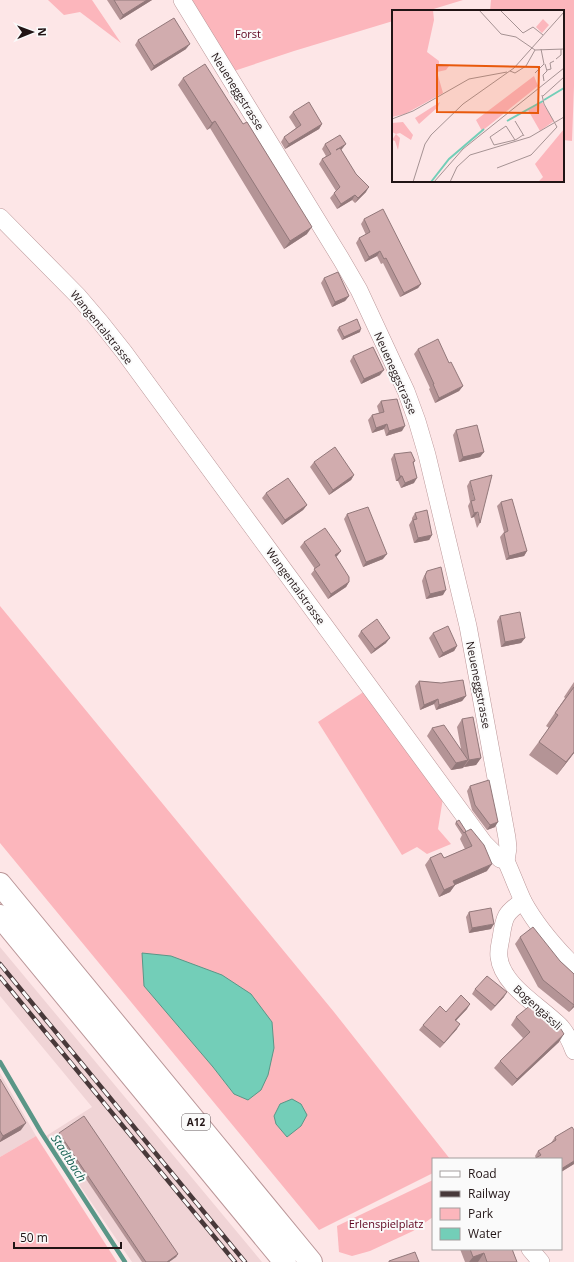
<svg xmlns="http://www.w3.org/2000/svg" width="574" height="1262" font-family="'Open Sans',sans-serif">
	<rect width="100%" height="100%" fill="#fde6e7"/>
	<g fill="#f0d4d6">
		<path d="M0 947 262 1262H132L46 1136 92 1107 0 996Z"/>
		<path d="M0 1073 36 1136 0 1157Z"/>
	</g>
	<g fill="#fcb6bc" fill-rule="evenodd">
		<path d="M48 0H92L121 43 80 12 64 15Z"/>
		<path d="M189 0H463L427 11H393V21L294 51 234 71Z"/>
		<path d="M491 0H574V86L572 141 563 140V11H490Z"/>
		<path d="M0 606 334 1012 450 1159H433V1173L319 1230 0 843ZM274 1048 234 1094 213 1067Z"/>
		<path d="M365 691 443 798 438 829 451 844 427 854 417 847 402 855 318 722Z"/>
		<path d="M36 1136 117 1262H0V1157Z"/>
		<path d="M433 1180V1217L413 1231 370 1251 352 1256 339 1252 337 1226Z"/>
	</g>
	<g fill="#73ceb8" stroke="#5a9687">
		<path d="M142 953 171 956 222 975 251 994 272 1022 274 1048 268 1075 261 1090 248 1100 234 1094 213 1067 144 986Z"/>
		<path d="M292 1099 301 1104 307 1115 301 1126 287 1137 276 1124 274 1116 280 1104Z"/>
	</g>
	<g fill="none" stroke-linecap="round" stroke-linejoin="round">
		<path stroke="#5a9687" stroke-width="4.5" d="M0 1062 41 1132 125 1262"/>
		<defs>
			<g id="minor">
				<path d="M182 0 341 259 359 290 406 391 417 421 427 455 468 626 507 838 508 848 506 861"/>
				<path d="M0 217 78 296 101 323 124 352 484 843 500 859 506 861C512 874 517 888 523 901 536 925 555 947 574 966"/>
				<path d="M523 901C505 913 504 917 501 938 500 944 498 950 499 957 502 986 542 1007 561 1027 567 1034 571 1043 574 1051"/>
				<path d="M530 1249 541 1262"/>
			</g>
			<g id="highway">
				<path d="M0 884 311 1262"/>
				<path d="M0 916 285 1262"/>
			</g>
		</defs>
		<use href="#minor" stroke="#bb9799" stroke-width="18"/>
		<use href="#highway" stroke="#bb9799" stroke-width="24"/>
		<use href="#minor" stroke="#fff" stroke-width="17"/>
		<use href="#highway" stroke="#fff" stroke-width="22"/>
		<defs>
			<g id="rail">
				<path d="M0 964 245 1262"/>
				<path d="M0 977 235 1262"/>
			</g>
		</defs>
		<use href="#rail" stroke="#48393a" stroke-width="4.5"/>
		<use href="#rail" stroke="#fafafa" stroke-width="3" stroke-dasharray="9" stroke-linecap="butt"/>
	</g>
	<g fill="#b49496">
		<path d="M107 0H152L120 20Z"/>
		<path d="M138 40 186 49 151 71 135 45Z"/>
		<path d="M183 78 307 234 284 249 210 128 207 130 178 85Z"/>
		<path d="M293 112 322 124 319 129 285 149 281 142 284 137 296 128 289 117Z"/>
		<path d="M325 144 342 149 341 150 366 192 355 203 352 200 337 209 330 198 336 191 319 164 322 159 326 156 322 149Z"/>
		<path d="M364 219 421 284 418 288 400 297 383 263 381 264 377 256 365 262 356 243 359 238 366 235 361 224Z"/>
		<path d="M324 278 349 296 345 301 332 307 321 283Z"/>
		<path d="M339 327 360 332 342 340 337 330Z"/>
		<path d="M418 349 449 363 463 386 459 391 435 403 429 389 430 388 414 354Z"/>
		<path d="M353 356 380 375 361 384 350 361Z"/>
		<path d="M381 401 402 431 386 436 384 429 372 433 368 420 372 415 379 413 377 406Z"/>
		<path d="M456 430 484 452 480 457 459 462 453 435Z"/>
		<path d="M394 454 415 461 414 462V483L401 488 398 481H396L391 459Z"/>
		<path d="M314 462 354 475 351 480 329 495 310 467Z"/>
		<path d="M470 481 480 523 477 528 474 517 471 518 468 506 470 502 467 486Z"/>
		<path d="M266 493 307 505 303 510 282 525 262 498Z"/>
		<path d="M501 502 527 551 524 556 506 560 500 537 504 532 497 506Z"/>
		<path d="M415 513 432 535 429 540 414 543 409 525 412 520V518Z"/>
		<path d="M347 514 383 559 363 567 344 519Z"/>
		<path d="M304 542 341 551 337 556 336 557 349 582 346 587 328 599 311 574 315 569 300 547Z"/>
		<path d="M427 571 443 595 426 599 422 581 424 576Z"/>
		<path d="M500 616 525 638 521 643 501 647 497 621Z"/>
		<path d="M361 631 386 643 371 654 358 636Z"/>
		<path d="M433 633 457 646 454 651 439 658 429 638Z"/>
		<path d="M419 681 441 683 466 696 462 701 436 710 434 704 420 710 415 686Z"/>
		<path d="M574 682V753L557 775 529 755 549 728 546 726 565 698 564 697Z"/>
		<path d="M462 719 481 758 476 765 464 767V766L463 768 451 770 427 736 432 728 461 749 457 727Z"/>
		<path d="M470 786 495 827 487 830 472 810 467 791Z"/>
		<path d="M459 820 487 871 455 885 450 892 439 897 425 865 430 858H444L465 849 460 839 462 835 455 824 456 822Z"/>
		<path d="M469 912 491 929 469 933 466 917Z"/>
		<path d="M520 937 560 961 574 974V1007L569 1012 538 987 515 944Z"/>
		<path d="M475 989 504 997 491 1011 472 994Z"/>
		<path d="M467 1009 456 1020 457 1029 440 1048 419 1030 423 1025 446 1012Z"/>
		<path d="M516 1017 559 1042 512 1086 494 1068 500 1061 523 1038 511 1025Z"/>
		<path d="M0 1079 21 1130 0 1142Z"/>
		<path d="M574 1130V1164L561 1172V1159L536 1158 535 1156 538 1151 551 1143 555 1137Z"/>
		<path d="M59 1133 178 1254 176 1257 169 1262H142L57 1136Z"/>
		<path d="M460 1249H512L517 1262H465Z"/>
	</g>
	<g fill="#92787a">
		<path d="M147 0H152L120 20 123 15Z"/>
		<path d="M190 44 186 49 151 71 154 66Z"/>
		<path d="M215 121 210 128 207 130 212 123Z"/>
		<path d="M322 124 319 129 285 149 289 144Z"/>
		<path d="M346 144 342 149 333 155 336 150Z"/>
		<path d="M369 187 366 192 355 203 358 198Z"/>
		<path d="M355 195 352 200 337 209 341 204Z"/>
		<path d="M312 227 307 234 284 249 290 241Z"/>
		<path d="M380 251 377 256 365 262 369 257Z"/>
		<path d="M421 284 418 288 400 297 404 293Z"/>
		<path d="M349 296 345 301 332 307 335 302Z"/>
		<path d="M361 329 360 332 342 340 344 337Z"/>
		<path d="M384 370 380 375 361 384 364 379Z"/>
		<path d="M463 386 459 391 435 403 439 398Z"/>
		<path d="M387 424 384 429 372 433 376 428Z"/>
		<path d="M405 426 402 431 386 436 389 431Z"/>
		<path d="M484 452 480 457 459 462 463 457Z"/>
		<path d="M354 475 351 480 329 495 333 490Z"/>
		<path d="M400 476H402L398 481H396Z"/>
		<path d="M417 478 414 483 401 488 405 483Z"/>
		<path d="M307 505 303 510 282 525 285 520Z"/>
		<path d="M478 512 474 517 471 518 474 513Z"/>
		<path d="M432 535 429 540 414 543 418 538Z"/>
		<path d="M341 551 337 556 331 560 335 555Z"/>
		<path d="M527 551 524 556 506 560 509 556Z"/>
		<path d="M387 554 383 559 363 567 366 562Z"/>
		<path d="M349 582 346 587 328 599 331 594Z"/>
		<path d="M446 590 443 595 426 599 430 594Z"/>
		<path d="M390 638 386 643 371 654 375 649Z"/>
		<path d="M525 638 521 643 501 647 505 642Z"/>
		<path d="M457 646 454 651 439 658 443 653Z"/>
		<path d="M466 696 462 701 436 710 439 705Z"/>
		<path d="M438 699 434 704 420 710 424 705Z"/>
		<path d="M574 752V753L557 775 566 762Z"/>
		<path d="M481 758 476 765 464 767 469 760Z"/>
		<path d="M468 760 463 768 451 770 456 763Z"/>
		<path d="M498 822 495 827 487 830 490 825Z"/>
		<path d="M492 864 487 871 448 888 453 881Z"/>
		<path d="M455 885 450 892 439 897 444 890Z"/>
		<path d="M494 924 491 929 469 933 472 928Z"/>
		<path d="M507 992 504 997 491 1011 495 1006Z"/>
		<path d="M470 1004 467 1009 452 1025 455 1020Z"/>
		<path d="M574 1005V1007L569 1012Z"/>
		<path d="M460 1024 457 1029 440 1048 444 1043Z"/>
		<path d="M564 1034 559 1042 512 1086 517 1079Z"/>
		<path d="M26 1123 21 1130 0 1142V1141L3 1136Z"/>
		<path d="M574 1161V1164L561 1172V1169Z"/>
		<path d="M484 1253 478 1262H469L473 1257Z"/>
		<path d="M178 1254 176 1257 169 1262H167Z"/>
	</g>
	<g fill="#d1acae" stroke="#92787a">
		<path d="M114 0H147L123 15Z"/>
		<path d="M174 18 190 44 154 66 138 40Z"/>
		<path d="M205 64 243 124 247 122 312 227 290 241 215 121 212 123 183 78Z"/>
		<path d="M309 102 322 124 289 144 284 137 301 125 293 112Z"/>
		<path d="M340 135 346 144 336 150 340 148 356 174 369 187 358 198 355 195 341 204 334 193 340 187 322 159 331 154 325 144Z"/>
		<path d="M383 209 421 284 404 293 386 258 384 259 380 251 369 257 359 238 370 232 364 219Z"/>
		<path d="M338 272 349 296 335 302 324 278Z"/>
		<path d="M357 319 361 329 344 337 339 327Z"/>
		<path d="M438 339 449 363 451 362 463 386 439 398 433 384H434L418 349Z"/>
		<path d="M373 347 384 370 364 379 353 356Z"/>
		<path d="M397 399 405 426 389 431 387 424 376 428 372 415 384 412 381 401Z"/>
		<path d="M477 425 484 452 463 457 456 430Z"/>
		<path d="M335 447 354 475 333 490 314 462Z"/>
		<path d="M411 452 415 461 413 462 417 478 405 483 402 476H400L394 454Z"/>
		<path d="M492 475 480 523 478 512 474 513 471 501 475 500 470 481Z"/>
		<path d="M288 478 307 505 285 520 266 493Z"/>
		<path d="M512 499 527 551 509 556 504 533 508 531 501 502Z"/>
		<path d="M368 507 387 554 366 562 347 514Z"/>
		<path d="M427 510 432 535 418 538 413 520 417 519 415 513Z"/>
		<path d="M325 528 341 551 335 555 349 577V582L331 594 314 569 320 565 304 542Z"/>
		<path d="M441 567 446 590 430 594 425 576 427 571Z"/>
		<path d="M520 612 525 638 505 642 500 616Z"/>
		<path d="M377 619 390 638 375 649 361 631Z"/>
		<path d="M448 626 457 646 443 653 433 633Z"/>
		<path d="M463 680 466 696 439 705 438 699 424 705 419 681 441 683Z"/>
		<path d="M574 687V752L566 762 539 742 558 715 555 713Z"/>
		<path d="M473 717 481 758 469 760 462 719Z"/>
		<path d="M444 725 468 760 456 763 432 728Z"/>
		<path d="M489 780 498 822 490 825 475 805 470 786Z"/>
		<path d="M459 820 466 831 464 833 456 822Z"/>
		<path d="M471 829 484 845 492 864 453 881 455 885 444 890 430 858 441 853 444 858 472 846 465 832Z"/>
		<path d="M491 908 494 924 472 928 469 912Z"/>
		<path d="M533 927 560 961 574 974V1005L543 980 520 937Z"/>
		<path d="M487 976 507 992 495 1006 475 989Z"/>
		<path d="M461 995 470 1004 455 1020 460 1024 444 1043 423 1025 440 1006 446 1012Z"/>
		<path d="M532 1004 552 1020 559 1026 564 1034 517 1079 500 1061 530 1032 516 1017Z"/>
		<path d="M0 1079 26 1123 3 1136 0 1131Z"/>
		<path d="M84 1116 178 1254 167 1262H146L59 1133Z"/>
		<path d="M572 1127 574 1130V1161L561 1169V1159H534L541 1155 538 1151 556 1140 555 1137Z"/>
		<path d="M470 1249H512L517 1262H487L484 1253 473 1257Z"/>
		<path d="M415 1252 419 1262H389V1261Z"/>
	</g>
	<g text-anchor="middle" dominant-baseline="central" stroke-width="4" stroke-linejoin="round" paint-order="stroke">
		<rect fill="#fafafa" stroke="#62595a" stroke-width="1" x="182" y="1114" width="28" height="16" rx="3"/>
		<g font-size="10" font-weight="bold" fill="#211415">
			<text x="196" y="1122">A12</text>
		</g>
		<g font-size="11" fill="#5d001b" stroke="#fafafa">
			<text x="248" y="33">Forst</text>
			<text x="386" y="1223">Erlenspielplatz</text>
		</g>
		<g font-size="11" fill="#211415" stroke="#fafafa">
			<text transform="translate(238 91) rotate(58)">Neueneggstrasse</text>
			<text transform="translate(102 327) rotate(51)">Wangentalstrasse</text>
			<text transform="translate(396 373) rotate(66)">Neueneggstrasse</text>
			<text transform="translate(296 586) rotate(54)">Wangentalstrasse</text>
			<text transform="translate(479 685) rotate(79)">Neueneggstrasse</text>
			<text transform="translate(538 1007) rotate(42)">Bogengässli</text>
		</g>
		<g font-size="12" font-style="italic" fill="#186153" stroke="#fafafa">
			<text transform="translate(69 1158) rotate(57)">Stadtbach</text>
		</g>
	</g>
	<g transform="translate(392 10)">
		<rect width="172" height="172" fill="#fde6e7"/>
		<path d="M0 0H41L42 10 35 42 47 51V54L57 56 54 60 45 62 51 83 13 104 0 107ZM151 9 157 15 150 23 144 17ZM142 66 146 76 90 121 84 110ZM48 92 46 97 27 114 23 108ZM150 92 162 111 148 121 136 100ZM11 112 21 125 19 130 8 123 4 124 8 128 6 140 3 131 0 130 4 124 0 122V113ZM172 119V172H146L151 167 143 154Z" fill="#fcb6bc"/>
		<path fill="none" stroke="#73ceb8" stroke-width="2" d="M152 90 172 78M115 111 151 91M39 172 57 149 92 119"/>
		<path fill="none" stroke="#a59293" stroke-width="1" d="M87 0 109 24 124 27 143 40 172 39M108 0 131 23 141 17 151 25M164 49 169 45V39M155 60 159 59 158 53 162 51M118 61 123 63 134 56 143 40M143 63 152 54 149 39M152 71 151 65 155 61 153 54M151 86 172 67M0 109 21 101 77 69 115 62M123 111 132 126M123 130 114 116 98 127 102 135 123 130 125 129 131 125M105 158 139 145 165 117 152 94 150 85M21 172 33 134 39 125 71 94 122 58 172 2M42 172 71 139 172 58M58 172 65 157 78 145 138 127 172 107"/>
		<path fill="#e8590c" fill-opacity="0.15" stroke="#e8590c" stroke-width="2" d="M45 55 147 57 146 103 45 102Z"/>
		<rect width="172" height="172" fill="none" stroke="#211415" stroke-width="2"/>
	</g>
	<rect x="432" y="1158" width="130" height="92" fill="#fafafa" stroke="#a39e9e"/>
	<rect x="440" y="1171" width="20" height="6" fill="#ffffff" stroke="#a39e9e"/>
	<text x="468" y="1178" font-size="12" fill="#211415">Road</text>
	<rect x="440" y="1191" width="20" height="6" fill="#48393a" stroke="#a39e9e"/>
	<text x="468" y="1198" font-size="12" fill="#211415">Railway</text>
	<rect x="440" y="1208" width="20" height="12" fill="#fcb6bc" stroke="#a39e9e"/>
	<text x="468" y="1218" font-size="12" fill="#211415">Park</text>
	<rect x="440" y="1228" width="20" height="12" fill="#73ceb8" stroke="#a39e9e"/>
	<text x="468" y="1238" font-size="12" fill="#211415">Water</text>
	<g transform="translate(32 32) rotate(89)" stroke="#fafafa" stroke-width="3" paint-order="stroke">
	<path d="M0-3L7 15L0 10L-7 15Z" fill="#211415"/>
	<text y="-6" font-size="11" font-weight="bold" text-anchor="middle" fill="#211415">N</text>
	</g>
	<path d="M14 1242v6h107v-6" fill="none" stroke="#211415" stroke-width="2"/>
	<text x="20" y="1242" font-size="12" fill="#211415" stroke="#fafafa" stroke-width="3" paint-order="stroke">50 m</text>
</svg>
